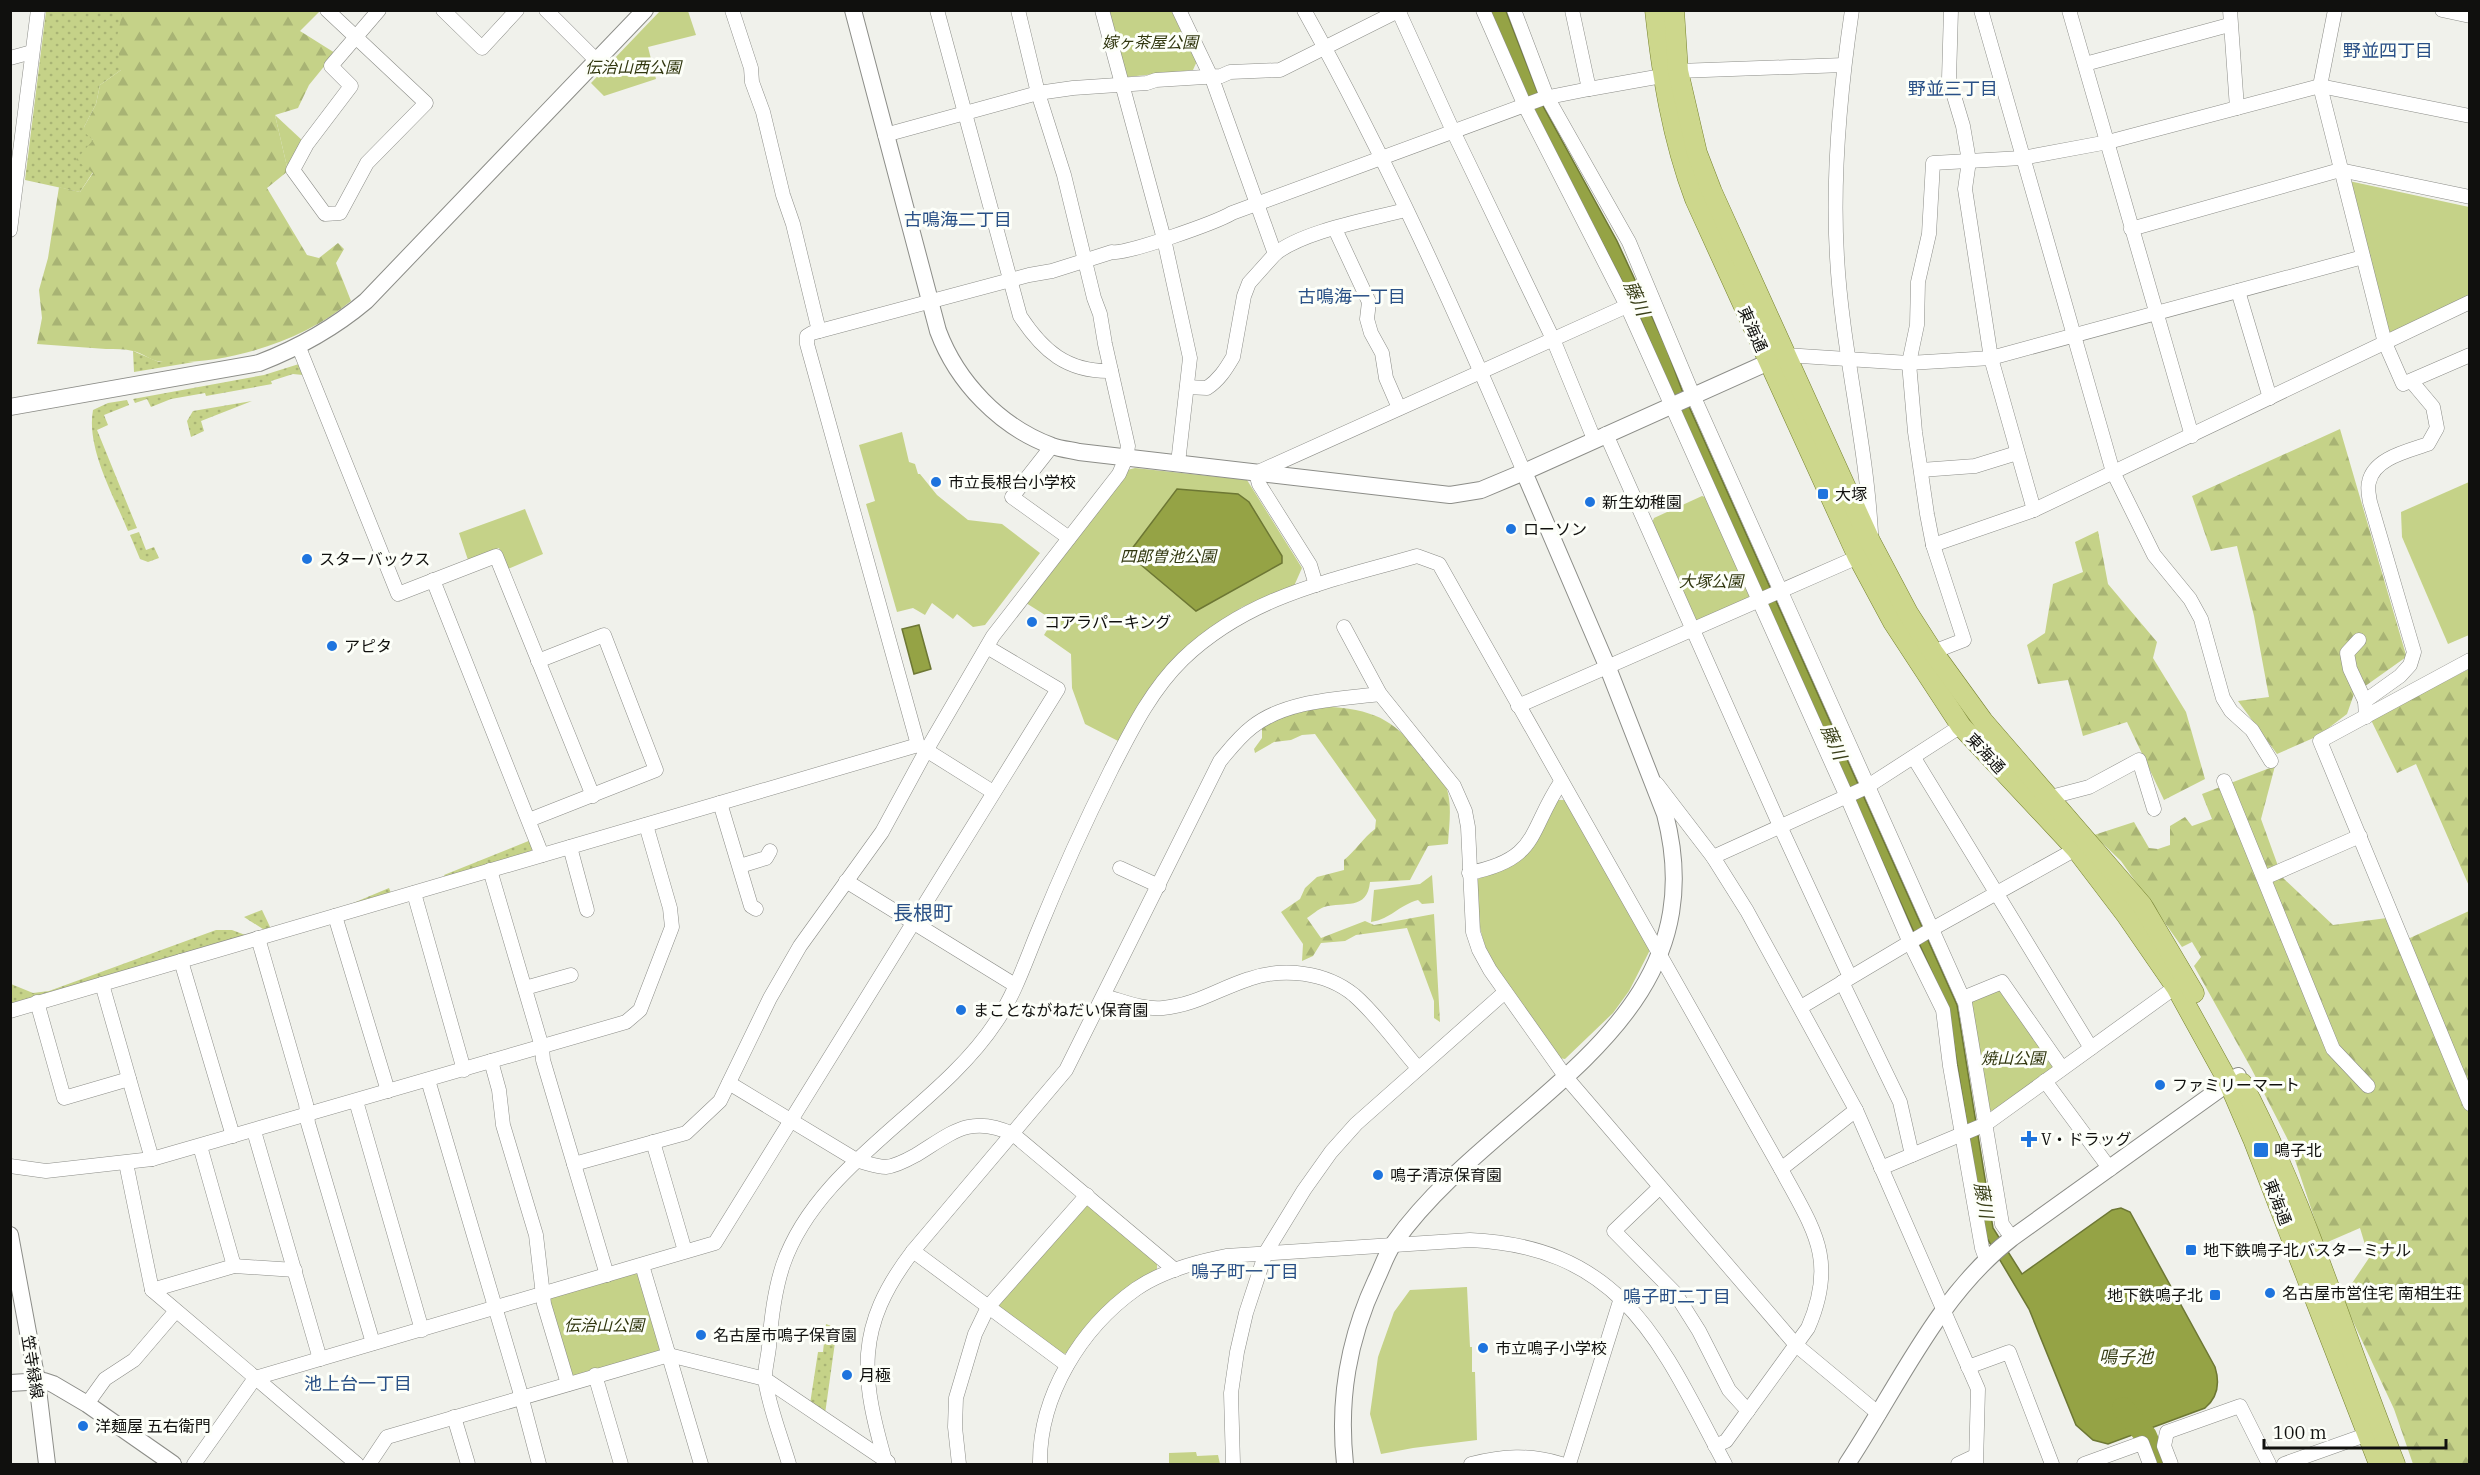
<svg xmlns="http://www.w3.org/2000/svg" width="2480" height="1475" font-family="'IBM Plex Serif','Noto Sans JP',serif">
	<defs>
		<pattern id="grass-dots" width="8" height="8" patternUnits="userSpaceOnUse" patternTransform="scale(1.5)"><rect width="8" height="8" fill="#c5d288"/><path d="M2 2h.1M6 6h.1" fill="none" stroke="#a8b374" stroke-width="1.8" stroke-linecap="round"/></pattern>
		<pattern id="forest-firs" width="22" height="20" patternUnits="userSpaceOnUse" patternTransform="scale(1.5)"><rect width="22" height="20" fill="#c5d288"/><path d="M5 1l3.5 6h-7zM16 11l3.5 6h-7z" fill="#a8b374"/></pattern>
	</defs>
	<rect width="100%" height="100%" fill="#f0f1eb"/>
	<g fill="url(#grass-dots)">
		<path d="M46 11H123L121 70 100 85 96 104 84 127 93 140V172L80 192 25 180Z"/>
		<path d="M133 351 159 362H194L134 372Z"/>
		<path d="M299 364 303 375 293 374 271 381 272 384 206 396 205 393 171 399 151 407 147 399 135 403 133 399 264 375Z"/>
		<path d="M127 400 129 405 104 415 108 425 97 430 137 528 128 531C114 496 86 448 93 410L108 403Z"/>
		<path d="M252 401 201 421 204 431 191 437 187 421 193 411Z"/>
		<path d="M139 532 146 550 154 547 159 558 148 562 140 559 130 535Z"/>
		<path d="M531 840 534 846 529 855 334 911 389 888 391 893 445 877 444 875Z"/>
		<path d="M262 910 271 929 266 931 244 917Z"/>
		<path d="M216 930H232L248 936 11 1006V984L33 993 49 991Z"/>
		<path d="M826 1324 837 1328 825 1414 810 1404 818 1352H823Z"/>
	</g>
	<g fill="url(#forest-firs)">
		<path d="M123 10 320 11 300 31 335 53 309 85 298 108 275 115 288 171 267 188 307 255 319 258 338 243 344 249 336 263 351 301C302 342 226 365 163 362 152 362 143 353 133 351 125 349 115 349 106 349 83 347 60 346 37 344L42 318 39 290 48 258 59 187 80 192 93 173 76 160 93 140 85 133 84 127 96 104 100 85 121 70 117 37Z"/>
		<path d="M2340 429 2406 655H2409L2354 694 2347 714 2318 736 2277 754 2238 701 2269 697 2254 616 2237 546 2211 551 2192 496Z"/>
		<path d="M2098 531 2108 584 2157 642 2153 658 2186 712 2205 779 2164 800 2127 722 2083 736 2068 680 2038 684 2027 645 2045 633 2053 584 2083 572 2075 542Z"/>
		<path d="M2469 669V886L2416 764 2397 773 2371 720Z"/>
		<path d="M1332 707C1380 711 1395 722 1425 759 1431 767 1440 775 1445 784 1453 802 1449 825 1448 844L1428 846 1410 880 1370 882C1367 911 1345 901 1324 907 1318 909 1312 915 1307 918L1321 938 1365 921 1374 925 1434 914 1440 1022 1434 1018V1001L1407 928 1356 935 1345 941 1321 943 1313 956 1302 961 1303 944 1281 912 1300 899 1305 888 1317 877 1344 870V860C1356 850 1363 838 1375 829L1376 820 1315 734 1302 735 1291 740 1274 742 1255 753 1254 749 1262 738V727C1283 715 1308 708 1332 707Z"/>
		<path d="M2275 766 2261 819 2282 877 2333 925 2387 918 2399 943 2469 911V1464H2413L2394 1409 2342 1298 2369 1258 2360 1228 2323 1244 2289 1142 2251 1068 2194 966 2201 957 2192 942 2182 947 2121 861 2094 835 2134 822 2149 848 2158 849 2170 845V826L2185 817 2192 826 2212 819 2202 794Z"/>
	</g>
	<g fill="#c5d288">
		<path d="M660 11H688L696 35 648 47 656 79 604 96 591 83Z"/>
		<path d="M1106 11H1173L1197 61 1193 70 1127 77Z"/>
		<path d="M275 115 304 142 288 171Z"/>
		<path d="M2349 181 2469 207V295L2390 334Z"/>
		<path d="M902 432 909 462 915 464 918 474H920L937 495 968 520 1002 524 1040 553 985 625 973 627 957 614 953 619 932 603 925 615 913 608 897 612 866 504 875 501 859 445Z"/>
		<path d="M1135 468 1247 480 1302 568 1294 586 1242 607 1207 631 1120 742 1085 724 1072 688 1071 654 1044 635 1053 620 1026 603 1127 470Z"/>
		<path d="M2469 482V635L2448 644 2402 537 2401 512Z"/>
		<path d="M1702 496 1708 498 1751 594 1749 599 1700 622 1695 619 1652 523 1654 518Z"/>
		<path d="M525 509 543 554 508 569 499 548 468 560 459 533Z"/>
		<path d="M1555 800H1565L1649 948V952L1629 991 1613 1013 1565 1059 1559 1058 1493 965C1479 937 1477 911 1475 881L1534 845 1544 828Z"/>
		<path d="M1432 875 1434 903 1422 904 1418 900C1399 905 1391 919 1371 922L1374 890 1420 884Z"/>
		<path d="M2003 989 2054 1062V1069L1994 1112 1988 1109 1970 1002 1973 997Z"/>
		<path d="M1089 1204 1157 1261V1271L1067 1353 1060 1355 999 1310 997 1304 1083 1205Z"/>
		<path d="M635 1273 640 1276 660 1348 657 1353 574 1377 568 1375 547 1303 550 1297Z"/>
		<path d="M1467 1287 1470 1347H1472V1372H1475L1477 1440 1413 1448 1381 1454 1370 1414 1378 1357 1394 1312 1410 1290Z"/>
		<path d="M1196 1452 1197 1456 1218 1455 1220 1464H1169V1453Z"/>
	</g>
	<g fill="#95a345" stroke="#6d7734" stroke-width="1.5">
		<path d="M1489 11H1506L1543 106 1617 241 1666 347 1683 393 1957 1005 1993 1228 2022 1274 2112 1210 2121 1208 2130 1212 2215 1367C2220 1383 2218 1397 2205 1408L2108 1444 2093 1440 2076 1425 2029 1309 1985 1235 1948 1008 1670 389 1636 308 1532 108Z"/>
		<path d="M1177 489 1238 494 1249 502 1282 556V563L1196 611 1128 554Z"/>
		<path d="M919 625 931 669 914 674 902 629Z"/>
	</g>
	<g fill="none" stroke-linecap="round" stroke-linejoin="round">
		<path stroke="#95a345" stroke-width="22" d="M2123 1408 2146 1436 2158 1464"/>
		<defs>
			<g id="minor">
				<path d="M327 10 426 103 367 163 340 213 325 214 293 170 307 144 351 86 331 66 379 10"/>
				<path d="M443 10 482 48 517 10"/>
				<path d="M546 10 597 61"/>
				<path d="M732 10 751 68 752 82 763 112 783 195 793 224 819 331"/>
				<path d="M937 10 1020 316C1043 351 1067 372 1111 371"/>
				<path d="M1102 10 1164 239 1190 358 1178 463"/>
				<path d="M1179 10 1213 81 1275 254 1249 283 1244 296 1233 357C1226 369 1219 380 1207 388L1187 387"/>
				<path d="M1304 10C1387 159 1457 315 1524 472"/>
				<path d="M1398 10 1453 131 1553 339 1594 439"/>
				<path d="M1483 10 1525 106 1627 306 1847 797 1910 943 1943 1010 1950 1066 1982 1248 1986 1259"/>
				<path d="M1514 10 1547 97 1629 242 1693 395 1965 1003 2002 1224 2012 1238"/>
				<path d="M1572 10 1589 89 1662 76"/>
				<path d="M1852 10C1840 91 1832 175 1837 257 1842 349 1866 441 1871 533"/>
				<path d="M1951 10 1949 79 1963 126 1969 161 1965 189 1991 358 2034 510"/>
				<path d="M1981 10 2113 472 2154 555 2190 599 2201 619 2223 698 2231 711 2252 730 2271 761"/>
				<path d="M2069 10 2192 436"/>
				<path d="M2230 10 2237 108"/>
				<path d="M2335 10 2320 86 2385 343 2403 384 2470 355"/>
				<path d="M2442 10 2470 16"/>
				<path d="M10 58 32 52"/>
				<path d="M2085 64 2229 25"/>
				<path d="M1678 71 1844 65"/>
				<path d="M885 135 1038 93 1073 88 1147 83 1156 80 1221 76 1230 72 1280 70 1400 10"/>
				<path d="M1335 229 1369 302 1367 319 1371 333 1382 353 1386 378 1399 408"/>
				<path d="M2131 229 2340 170 2470 197"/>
				<path d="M10 230 38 10"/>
				<path d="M1275 254C1303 231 1368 220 1405 210"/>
				<path d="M2238 291 2270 398"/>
				<path d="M298 345 398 594 496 556 593 796"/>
				<path d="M1785 355 1909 363 1991 358 2363 257"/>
				<path d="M1606 434 1780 826 1850 977"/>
				<path d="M1052 446 1012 497 1069 538"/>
				<path d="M1921 470 1975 466 2017 453"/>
				<path d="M1933 545 2034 510 2470 302"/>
				<path d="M433 580 542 855"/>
				<path d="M1316 585 1310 565 1259 484 1256 473 1627 306"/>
				<path d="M1344 627 1380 694 1454 786 1465 811 1468 827 1473 932 1479 950 1490 970 1565 1076 1796 1345 1879 1414"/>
				<path d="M2359 640 2347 653 2350 669 2365 701"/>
				<path d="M1933 652 1964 640 1933 545 1927 514 1915 432 1909 363 1917 325 1918 282 1929 234 1933 163 2022 158 2108 142 2320 86 2470 116"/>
				<path d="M2470 660 2320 741 2470 1104"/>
				<path d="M1518 706 1858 557 1863 552"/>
				<path d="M2366 717 2365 701 2400 676 2410 665 2414 652 2370 502C2369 496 2367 488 2369 482 2374 458 2408 451 2428 444L2437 428 2433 407 2412 382"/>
				<path d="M1914 758 2091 1048"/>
				<path d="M2224 781 2333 1049 2368 1086"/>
				<path d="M1657 784 1713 857 1747 911 1856 1110 1978 1389 1976 1464"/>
				<path d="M993 792 918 745 807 344V336L812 333 1029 275 1052 271 1112 252C1125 255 1217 222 1232 213L1544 98 1589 89"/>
				<path d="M2047 798 2089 787 2139 760 2154 809"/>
				<path d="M720 803 751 906 756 909"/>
				<path d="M529 820 656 770 604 635 538 661"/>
				<path d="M570 847 587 910"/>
				<path d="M1713 857 1865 788 1961 726"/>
				<path d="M740 866 766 858 770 851"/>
				<path d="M1120 868 1159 886"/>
				<path d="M490 870 542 1047 543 1060 607 1275"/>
				<path d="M1469 873C1540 859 1528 831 1561 782"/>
				<path d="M2264 878 2360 836"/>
				<path d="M846 881 1015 985"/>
				<path d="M414 893 464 1070"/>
				<path d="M335 916 388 1091"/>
				<path d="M258 938 306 1104 308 1123 373 1343"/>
				<path d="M181 961 233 1136"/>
				<path d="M1842 982 1900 1102 1912 1155"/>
				<path d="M102 984 152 1159"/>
				<path d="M525 988 571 975"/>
				<path d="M1104 996C1123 1001 1143 1010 1163 1008 1196 1005 1218 989 1249 979 1283 967 1326 972 1354 995 1378 1016 1397 1044 1418 1068"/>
				<path d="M1963 998 2002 982 2062 1068"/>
				<path d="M37 1002 64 1098 129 1079"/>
				<path d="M1801 1007 1932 929 2076 849"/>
				<path d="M10 1011 918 745"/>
				<path d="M491 1061 499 1090 503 1125 536 1235 544 1304 568 1384"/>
				<path d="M428 1080 519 1388 539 1464"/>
				<path d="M2045 1081 2110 1169"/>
				<path d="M729 1083 858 1161C867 1163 877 1167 886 1167 896 1166 907 1160 916 1155 952 1133 970 1114 1013 1134L1175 1270"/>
				<path d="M356 1101 422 1330"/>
				<path d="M254 1131 320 1359"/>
				<path d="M653 1142 685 1251"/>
				<path d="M200 1146 234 1266"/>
				<path d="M126 1163 152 1290 357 1464"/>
				<path d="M574 1164 686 1133 720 1101 770 998 800 946 882 832 926 751 993 636 1119 474 1126 458 1128 446 1105 344 1100 314 1094 298 1064 175 1038 93 1018 10"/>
				<path d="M10 1166 46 1171 152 1159 626 1022 640 1010 672 927 670 908 646 825"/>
				<path d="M1881 1168 1986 1124 2181 983"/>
				<path d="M1781 1169 1856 1110"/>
				<path d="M1659 1188 1614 1231 1675 1293 1699 1331 1729 1390 1748 1411"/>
				<path d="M913 1251 1067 1365"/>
				<path d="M642 1265 701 1464"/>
				<path d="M152 1290 234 1266 295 1270"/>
				<path d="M1968 1367 2009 1352 2052 1464"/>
				<path d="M595 1375 621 1464"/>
				<path d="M87 1404 105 1379 134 1360 175 1312"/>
				<path d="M454 1417 468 1464"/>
				<path d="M194 1464 255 1378 715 1243 1058 689 987 647"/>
				<path d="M369 1464 387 1437 669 1355 765 1379 888 1462"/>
				<path d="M789 1464C783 1443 766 1398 765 1377 765 1368 768 1357 769 1347 771 1319 774 1292 783 1265 818 1163 939 1109 996 1022 1015 994 1026 960 1039 929 1061 875 1085 822 1111 770 1131 731 1151 690 1183 659 1250 595 1331 581 1417 556L1439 564 1781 1169C1813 1229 1838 1259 1808 1328L1726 1441 1715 1446"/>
				<path d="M886 1464C861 1377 854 1328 913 1251L1066 1070 1220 761C1230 749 1239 737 1252 727 1286 700 1339 699 1380 694"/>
				<path d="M959 1464 955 1427 956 1398 975 1334 988 1307 1087 1195"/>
				<path d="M1040 1464C1039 1396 1081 1328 1136 1289 1162 1271 1195 1262 1226 1256L1470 1240C1624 1247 1661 1344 1725 1464"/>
				<path d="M1233 1464 1231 1393 1237 1352 1246 1313 1266 1252 1304 1190 1331 1152 1356 1124 1505 992"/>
				<path d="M1471 1464C1502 1456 1530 1454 1561 1464"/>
				<path d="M1569 1464 1621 1298"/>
				<path d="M1958 1464 1975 1456"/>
				<path d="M2084 1464 2142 1443 2150 1464"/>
				<path d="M2171 1464 2164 1446 2167 1432 2240 1406 2269 1464"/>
				<path d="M2284 1464 2374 1432"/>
			</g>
			<g id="tertiary">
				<path d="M853 10 938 331C957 382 1000 427 1052 446 1061 449 1070 450 1079 452L1450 495 1481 490 1524 472"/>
				<path d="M10 407 259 363C298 348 334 328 366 301L645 10"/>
				<path d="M10 1235 37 1381 47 1464"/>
				<path d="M10 1383 44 1381 53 1384 87 1404 173 1464"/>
				<path d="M1345 1464C1338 1399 1348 1340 1376 1280 1382 1268 1386 1254 1394 1243 1496 1099 1721 1028 1665 814L1608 668 1524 472 1780 357"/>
				<path d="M1847 1464C1898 1387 1938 1295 2012 1238L2238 1076"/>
			</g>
			<g id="primary">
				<path d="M1655 10C1662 75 1672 138 1695 199L1858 557 1893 622 1961 726 2076 849 2127 916 2176 987 2229 1083 2253 1139 2379 1464"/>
				<path d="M1674 10 1678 71 1697 153 1712 192 1871 543 1908 613 1933 652 1983 721 2142 905 2194 993"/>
				<path d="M2242 1083C2306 1205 2344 1337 2395 1464"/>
			</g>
		</defs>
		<use href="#minor" stroke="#8c8d88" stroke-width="15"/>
		<use href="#tertiary" stroke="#8c8d88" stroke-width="18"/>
		<use href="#primary" stroke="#75802e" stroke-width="21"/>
		<use href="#minor" stroke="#fff" stroke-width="14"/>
		<use href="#tertiary" stroke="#fff" stroke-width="16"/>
		<use href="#primary" stroke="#cdd78c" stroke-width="20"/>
	</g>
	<g fill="#1e74de" stroke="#fdfff9" stroke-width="2">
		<circle cx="936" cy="482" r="6"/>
		<rect x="1817" y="488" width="12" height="12" rx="3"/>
		<circle cx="1590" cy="502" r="6"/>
		<circle cx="1511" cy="529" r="6"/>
		<circle cx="307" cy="559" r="6"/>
		<circle cx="1032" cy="622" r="6"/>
		<circle cx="332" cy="646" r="6"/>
		<circle cx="961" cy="1010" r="6"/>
		<circle cx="2160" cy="1085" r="6"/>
		<path d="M2026 1130h6v6h6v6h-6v6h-6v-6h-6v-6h6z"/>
		<rect x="2253" y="1142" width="16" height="16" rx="3"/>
		<circle cx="1378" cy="1175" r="6"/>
		<rect x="2185" y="1244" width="12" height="12" rx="3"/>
		<circle cx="2270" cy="1293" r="6"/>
		<rect x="2209" y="1289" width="12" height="12" rx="3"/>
		<circle cx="701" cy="1335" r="6"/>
		<circle cx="1483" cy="1348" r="6"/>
		<circle cx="847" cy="1375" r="6"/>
		<circle cx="83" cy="1426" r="6"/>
	</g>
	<g text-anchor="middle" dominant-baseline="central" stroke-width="6" stroke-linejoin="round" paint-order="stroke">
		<g font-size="16" font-style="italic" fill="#31370f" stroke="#fdfff9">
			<text x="1150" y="42">嫁ヶ茶屋公園</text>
			<text x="633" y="67">伝治山西公園</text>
			<text x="1168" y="556">四郎曽池公園</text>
			<text x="1711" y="581">大塚公園</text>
			<text x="2013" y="1058">焼山公園</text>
			<text x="604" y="1325">伝治山公園</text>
		</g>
		<g font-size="16" fill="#10100e" stroke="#fdfff9">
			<text transform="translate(1753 329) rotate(66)">東海通</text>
			<text transform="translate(1986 753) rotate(47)">東海通</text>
			<text transform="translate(2278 1202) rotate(69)">東海通</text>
			<text transform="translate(33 1367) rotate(81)">笠寺緑線</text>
		</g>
		<g font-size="16" fill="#10100e" stroke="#fdfff9" text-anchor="start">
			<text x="948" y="482">市立長根台小学校</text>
			<text x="1835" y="494">大塚</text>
			<text x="1602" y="502">新生幼稚園</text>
			<text x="1523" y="529">ローソン</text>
			<text x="319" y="559">スターバックス</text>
			<text x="1044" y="622">コアラパーキング</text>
			<text x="344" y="646">アピタ</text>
			<text x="973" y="1010">まことながねだい保育園</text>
			<text x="2172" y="1085">ファミリーマート</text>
			<text x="2041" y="1139">V・ドラッグ</text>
			<text x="2274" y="1150">鳴子北</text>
			<text x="1390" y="1175">鳴子清涼保育園</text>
			<text x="2203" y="1250">地下鉄鳴子北バスターミナル</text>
			<text x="2282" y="1293">名古屋市営住宅 南相生荘</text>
			<text x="2203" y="1295" text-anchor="end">地下鉄鳴子北</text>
			<text x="713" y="1335">名古屋市鳴子保育園</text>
			<text x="1495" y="1348">市立鳴子小学校</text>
			<text x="859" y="1375">月極</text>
			<text x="95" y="1426">洋麺屋 五右衛門</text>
		</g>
		<g font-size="18" fill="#295086" stroke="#fdfff9">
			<text x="2388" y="50">野並四丁目</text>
			<text x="1953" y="88">野並三丁目</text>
			<text x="958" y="219">古鳴海二丁目</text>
			<text x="1352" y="296">古鳴海一丁目</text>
			<text x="1245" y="1271">鳴子町一丁目</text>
			<text x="1677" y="1296">鳴子町二丁目</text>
			<text x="358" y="1383">池上台一丁目</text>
		</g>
		<g font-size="18" font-style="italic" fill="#393f18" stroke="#fdfff9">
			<text transform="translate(1637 298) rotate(66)">藤川</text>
			<text transform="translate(1834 742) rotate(66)">藤川</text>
			<text transform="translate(1984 1200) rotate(80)">藤川</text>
			<text x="2126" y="1356">鳴子池</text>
		</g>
		<g font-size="20" fill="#295086" stroke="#fdfff9">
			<text x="923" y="912">長根町</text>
		</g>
	</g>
	<rect width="2480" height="1475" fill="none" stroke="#10100e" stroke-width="24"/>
	<path d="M2264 1439v9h182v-9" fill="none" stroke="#10100e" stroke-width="3"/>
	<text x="2273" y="1439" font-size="18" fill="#10100e" stroke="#fdfff9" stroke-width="4.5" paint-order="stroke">100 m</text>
</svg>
